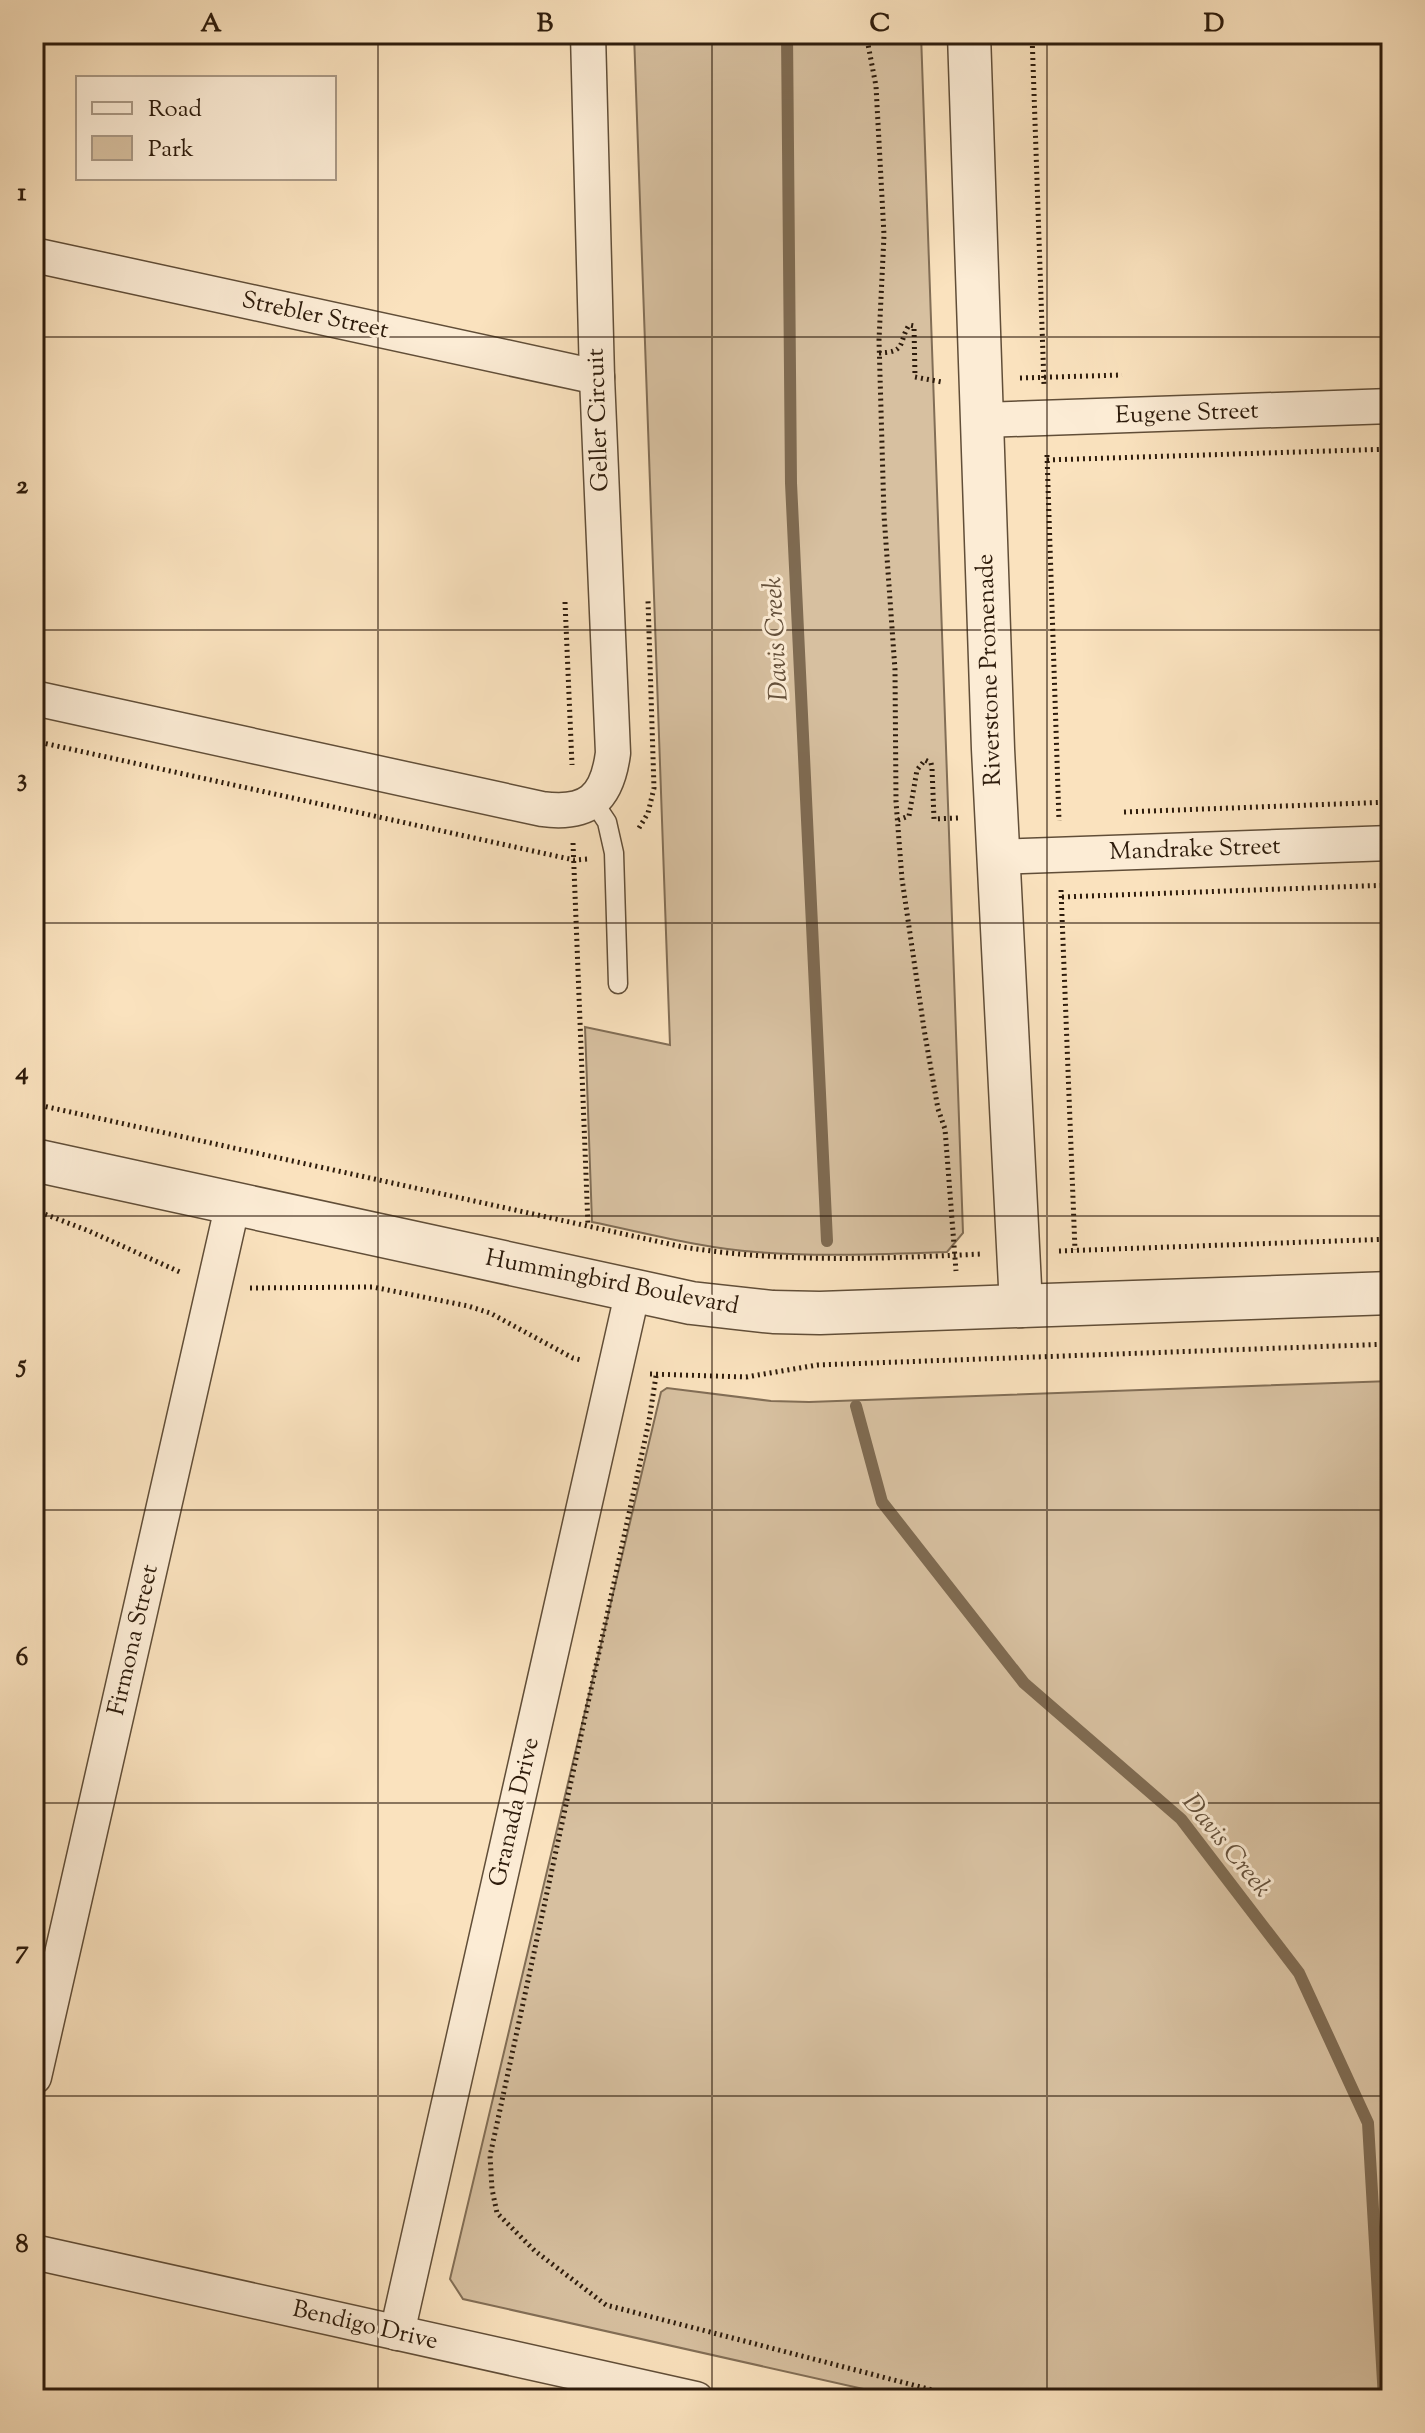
<svg xmlns="http://www.w3.org/2000/svg" width="1425" height="2433" font-family="'Sorts Mill Goudy',serif">
	<rect width="100%" height="100%" fill="#fae2be"/>
	<filter id="stains"><feTurbulence type="fractalNoise" baseFrequency=".0025" numOctaves="4"/><feColorMatrix values="0 0 0 0 .2 0 0 0 0 .09 0 0 0 0 .02 0 0 0 .5 -.17"/></filter>
	<radialGradient id="worn" r=".72"><stop offset=".6" stop-color="#630" stop-opacity="0"/><stop offset="1" stop-color="#630" stop-opacity=".3"/></radialGradient>
	<g fill="#d7c0a0" stroke="#826e56" stroke-width="2">
		<path d="M634 34H921L963 1233 947 1252C884 1254 819 1257 756 1252 701 1248 646 1233 592 1222L585 1027 670 1045Z"/>
		<path d="M1391 1381V2399H908L463 2299 450 2279 661 1392 667 1388 771 1401 809 1402Z"/>
	</g>
	<g fill="none" stroke-linecap="round" stroke-linejoin="round">
		<g stroke="#7f6b52" stroke-width="12">
			<path d="M787 34 791 483 827 1241"/>
			<path d="M856 1406 882 1502 1024 1683 1181 1819 1299 1973 1368 2123 1384 2399"/>
		</g>
		<defs>
			<path id="service" d="M593 801 607 822 614 853 618 984"/>
			<g id="minor">
				<path d="M34 255 597 377"/>
				<path d="M983 420 1391 406"/>
				<path d="M34 698 542 809C588 815 607 799 613 753L597 377 588 34"/>
				<path d="M998 857 1391 843"/>
				<path d="M34 2077 233 1203"/>
				<path d="M34 2252 696 2399"/>
				<path d="M397 2333 633 1290"/>
			</g>
			<g id="tertiary">
				<path d="M969 34 993 749 1021 1306"/>
				<path d="M34 1160 691 1303 773 1312 820 1313 1391 1293"/>
			</g>
		</defs>
		<use href="#service" stroke="#614e38" stroke-width="21"/>
		<use href="#minor" stroke="#614e38" stroke-width="37"/>
		<use href="#tertiary" stroke="#614e38" stroke-width="45"/>
		<g stroke="#2e1c0c" stroke-width="5" stroke-dasharray="2 4" stroke-linecap="butt">
			<path d="M866 34 876 86 884 235 879 340 884 515 895 670 896 802 902 879 924 1029 938 1109 945 1129 956 1271"/>
			<path d="M1032 34 1044 385"/>
			<path d="M879 353C907 352 898 343 909 325L914 326 915 377 942 382"/>
			<path d="M1020 378 1122 375"/>
			<path d="M1047 455 1059 821"/>
			<path d="M1047 460 1391 449"/>
			<path d="M565 602 572 765"/>
			<path d="M34 741 574 860 588 859"/>
			<path d="M1124 812 1391 802"/>
			<path d="M898 820 909 816 917 770 925 760 931 763 932 768 934 819 958 818"/>
			<path d="M639 828 648 813 654 788 648 601"/>
			<path d="M573 843 588 1226"/>
			<path d="M1061 890 1075 1250"/>
			<path d="M1062 897 1391 885"/>
			<path d="M34 1104 683 1247C785 1263 877 1259 981 1254"/>
			<path d="M34 1210 89 1231 182 1273"/>
			<path d="M1059 1251 1391 1239"/>
			<path d="M250 1288 373 1287 468 1306 490 1313 573 1358 581 1360"/>
			<path d="M650 1374 746 1377 817 1365 1391 1344"/>
			<path d="M656 1376 649 1421 490 2156 492 2189 497 2213 535 2251 606 2305 967 2399"/>
		</g>
		<use href="#service" stroke="#fcecd5" stroke-width="18"/>
		<use href="#minor" stroke="#fcecd5" stroke-width="34"/>
		<use href="#tertiary" stroke="#fcecd5" stroke-width="42"/>
	</g>
	<path fill="none" stroke="#2e1c0c" stroke-width="2" stroke-opacity="0.55" d="M378 34V2399M712 34V2399M1047 34V2399M34 337H1391M34 630H1391M34 923H1391M34 1216H1391M34 1510H1391M34 1803H1391M34 2096H1391"/>
	<g text-anchor="middle" dominant-baseline="central" stroke-width="6" stroke-linejoin="round" paint-order="stroke">
		<g font-size="24" fill="#2e1c0c" stroke="#fcecd5">
			<text transform="translate(315 316) rotate(12)">Strebler Street</text>
			<text transform="translate(1187 414) rotate(-2)">Eugene Street</text>
			<text transform="translate(599 420) rotate(-92)">Geller Circuit</text>
			<text transform="translate(990 670) rotate(-92)">Riverstone Promenade</text>
			<text transform="translate(1195 850) rotate(-2)">Mandrake Street</text>
			<text transform="translate(612 1283) rotate(11)">Hummingbird Boulevard</text>
			<text transform="translate(134 1640) rotate(-77)">Firmona Street</text>
			<text transform="translate(515 1812) rotate(-77)">Granada Drive</text>
			<text transform="translate(365 2326) rotate(13)">Bendigo Drive</text>
		</g>
		<g font-size="26" font-style="italic" fill="#64503b" stroke="#fcecd5">
			<text transform="translate(777 639) rotate(-93)">Davis Creek</text>
			<text transform="translate(1226 1846) rotate(51)">Davis Creek</text>
		</g>
	</g>
	<rect width="1425" height="2433" fill="none" stroke="#fae2be" stroke-width="88"/>
	<rect x="76" y="76" width="260" height="104" fill="#fcecd5" stroke="#aa9985" stroke-width="2"/>
	<rect x="92" y="102" width="40" height="12" fill="#fcecd5" stroke="#aa9985" stroke-width="2"/>
	<text x="148" y="116" font-size="24" fill="#2e1c0c">Road</text>
	<rect x="92" y="136" width="40" height="24" fill="#d7c0a0" stroke="#aa9985" stroke-width="2"/>
	<text x="148" y="156" font-size="24" fill="#2e1c0c">Park</text>
	<rect x="44" y="44" width="1337" height="2345" fill="none" stroke="#2e1c0c" stroke-width="3"/>
	<g font-size="26" text-anchor="middle" font-weight="bold" fill="#2e1c0c">
		<text x="211" y="31">A</text>
		<text x="545" y="31">B</text>
		<text x="880" y="31">C</text>
		<text x="1214" y="31">D</text>
		<text x="22" y="200">1</text>
		<text x="22" y="493">2</text>
		<text x="22" y="786">3</text>
		<text x="22" y="1079">4</text>
		<text x="22" y="1372">5</text>
		<text x="22" y="1665">6</text>
		<text x="22" y="1958">7</text>
		<text x="22" y="2252">8</text>
	</g>
	<rect width="100%" height="100%" filter="url(#stains)"/>
	<rect width="100%" height="100%" fill="url(#worn)"/>
</svg>
